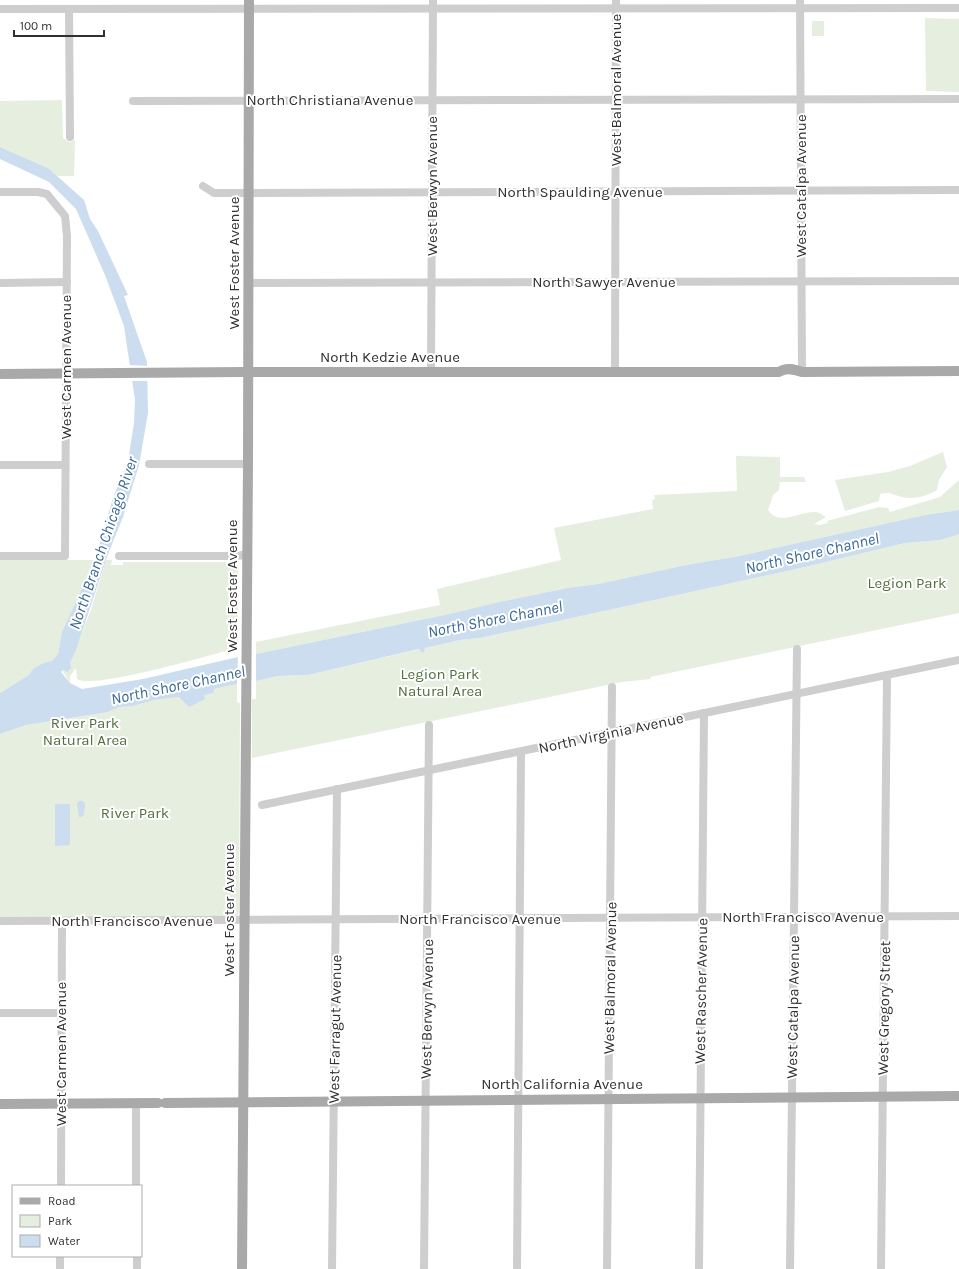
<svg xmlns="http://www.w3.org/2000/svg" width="959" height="1269" font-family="Karla,sans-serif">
	<rect width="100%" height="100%" fill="#fff"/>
	<g fill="#e6eedf">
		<path d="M925 18 959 19V92L926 91Z"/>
		<rect x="812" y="21" width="12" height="15"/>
		<path d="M62 100 63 138 69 142 75 140 74 176H57L48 168 0 147V101Z"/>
		<path d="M943 452 947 467 939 480 937 490C927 496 914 500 902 497 894 495 889 491 880 494L879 501 845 511 835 480 888 472 910 466Z"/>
		<path d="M736 456 780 457V477H804L806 482H780L779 490 773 495 768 510C779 527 800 511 815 512 819 512 822 515 826 517L814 524 820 525 828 523 827 521 879 507 888 508 890 512 940 497 959 480V510L925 515 734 557 686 565 598 584 567 588 499 602 449 614 256 654V642L440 605 437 589 561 560 554 528 653 509 652 500 655 499 654 495 737 491Z"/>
		<path d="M956 534H959V613L650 677 651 679 622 682 252 758V699H256V681L278 676 308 675 460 640 480 638 805 567 905 543 940 540Z"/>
		<path d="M0 560H95L62 632 58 654 52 661C44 662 32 667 29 675L0 693Z"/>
		<path d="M106 560H112L111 565H123V562H226V565H234L238 569V650L233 649C210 655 92 690 77 679L76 668 70 676V683L62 670 70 671V663L91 610Z"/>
		<path d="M237 684V702L240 703 239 912 237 917H0V734L26 725 108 712 119 707 133 706 154 700 212 693 213 689Z"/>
	</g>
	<g fill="#cbddee">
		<path d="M0 147 48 168 84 200 90 219 98 231 128 295 124 296 147 362 148 413 139 465 123 517 108 554 76 650 70 663 71 668 68 672 63 670 61 672 70 683 82 689 143 679 238 657V663L256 659V654L449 614 499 602 567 588 598 584 686 565 734 557 925 515 959 510V534L940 540 905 543 805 567 480 638 460 640 425 648 424 652 422 653 419 649 308 675 278 676 256 681V676L237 680V684L214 689 213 693 204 695 205 699 189 707 179 697 154 700 133 706 119 707 108 712 26 725 0 734V693L29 675C32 667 44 662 52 661L58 654 62 632 95 560 113 498 128 461 134 423 135 400 124 326 105 275 76 209 49 182 0 159Z"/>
		<path d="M79 801H83L85 804 84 815 81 817H79L77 804Z"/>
		<path d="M55 804H70V845L55 846Z"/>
	</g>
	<g fill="#fff">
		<path d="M129 365 149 366 150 381H130Z"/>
		<path d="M256 652V683L254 678 239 681 237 686 238 655 240 661 254 658Z"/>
	</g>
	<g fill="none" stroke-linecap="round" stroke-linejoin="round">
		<g stroke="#cecece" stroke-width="8">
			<path d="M800 0 802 372"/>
			<path d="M0 9 959 8"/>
			<path d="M69 9 70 137"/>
			<path d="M133 101 959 99"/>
			<path d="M203 186 214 193H249L959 190"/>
			<path d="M0 192H38L47 194 65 216 67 236 65 556H0"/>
			<path d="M0 283 67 282"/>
			<path d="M249 283 959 281"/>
			<path d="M431 372 433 0"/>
			<path d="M615 372 616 0"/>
			<path d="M149 464H248"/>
			<path d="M0 465H65"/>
			<path d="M119 556H238L247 554"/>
			<path d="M262 805 959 660"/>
			<path d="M0 921 959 916"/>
			<path d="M0 1013H61"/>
			<path d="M136 1103V1186"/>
			<path d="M61 1186 62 921"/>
			<path d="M137 1256V1269"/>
			<path d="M60 1269V1256"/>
			<path d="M332 1269 337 789"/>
			<path d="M424 1269 429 725"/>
			<path d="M517 1269 521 752"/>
			<path d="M607 1269 612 687"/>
			<path d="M699 1269 704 713"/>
			<path d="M790 1269 797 649"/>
			<path d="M881 1269 887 675"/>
		</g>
		<g stroke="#a9a9a9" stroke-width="10">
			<path d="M0 374 241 372H779C786 367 794 369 802 372L959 371"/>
			<path d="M165 1103 959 1096"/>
			<path d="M0 1104 158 1103"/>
			<path d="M242 1269 248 464 249 0"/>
		</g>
	</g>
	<g text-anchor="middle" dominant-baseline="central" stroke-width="4" stroke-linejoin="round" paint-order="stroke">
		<g font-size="15" fill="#313131" stroke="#fff">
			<text transform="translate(616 90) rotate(-90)">West Balmoral Avenue</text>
			<text x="330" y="100">North Christiana Avenue</text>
			<text transform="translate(432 186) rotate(-90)">West Berwyn Avenue</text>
			<text transform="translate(801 186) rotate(-90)">West Catalpa Avenue</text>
			<text x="580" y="192">North Spaulding Avenue</text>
			<text transform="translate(234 263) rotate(-90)">West Foster Avenue</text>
			<text x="604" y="282">North Sawyer Avenue</text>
			<text x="390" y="357">North Kedzie Avenue</text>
			<text transform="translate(66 367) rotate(-90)">West Carmen Avenue</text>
			<text transform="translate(232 586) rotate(-90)">West Foster Avenue</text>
			<text transform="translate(611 733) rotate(-12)">North Virginia Avenue</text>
			<text transform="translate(229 910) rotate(-90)">West Foster Avenue</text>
			<text x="803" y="917">North Francisco Avenue</text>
			<text x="480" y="919">North Francisco Avenue</text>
			<text x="132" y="921">North Francisco Avenue</text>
			<text transform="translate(610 978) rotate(-89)">West Balmoral Avenue</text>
			<text transform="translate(701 991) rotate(-89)">West Rascher Avenue</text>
			<text transform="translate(793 1007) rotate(-89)">West Catalpa Avenue</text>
			<text transform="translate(884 1008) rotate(-89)">West Gregory Street</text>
			<text transform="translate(427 1009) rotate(-89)">West Berwyn Avenue</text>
			<text transform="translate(335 1029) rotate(-89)">West Farragut Avenue</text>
			<text transform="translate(61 1054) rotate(-90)">West Carmen Avenue</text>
			<text x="562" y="1084">North California Avenue</text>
		</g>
		<g font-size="15" fill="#4f6f3c" stroke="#fff">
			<text x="907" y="583">Legion Park</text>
			<text x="440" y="674">Legion Park<tspan x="440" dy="17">Natural Area</tspan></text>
			<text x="85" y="723">River Park<tspan x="85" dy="17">Natural Area</tspan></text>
			<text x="135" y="813">River Park</text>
		</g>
		<g font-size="16" font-style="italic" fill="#3b6997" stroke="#fff">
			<text transform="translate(103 543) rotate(-71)">North Branch Chicago River</text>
			<text transform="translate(812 553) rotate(-13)">North Shore Channel</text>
			<text transform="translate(495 619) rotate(-11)">North Shore Channel</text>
			<text transform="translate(178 685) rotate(-12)">North Shore Channel</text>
		</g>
	</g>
	<rect x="12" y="1185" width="130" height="72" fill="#ffffff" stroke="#adadad"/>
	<rect x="20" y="1198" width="20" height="6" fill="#a9a9a9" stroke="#adadad"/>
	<text x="48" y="1205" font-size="12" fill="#313131">Road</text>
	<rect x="20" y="1215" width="20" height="12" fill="#e6eedf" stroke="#adadad"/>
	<text x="48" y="1225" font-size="12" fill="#313131">Park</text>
	<rect x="20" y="1235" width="20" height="12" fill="#cbddee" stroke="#adadad"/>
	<text x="48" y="1245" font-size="12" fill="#313131">Water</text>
	<path d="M14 30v6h90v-6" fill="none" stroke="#313131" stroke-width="2"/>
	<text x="20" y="30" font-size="12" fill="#313131" stroke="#ffffff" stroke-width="3" paint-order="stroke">100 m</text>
</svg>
